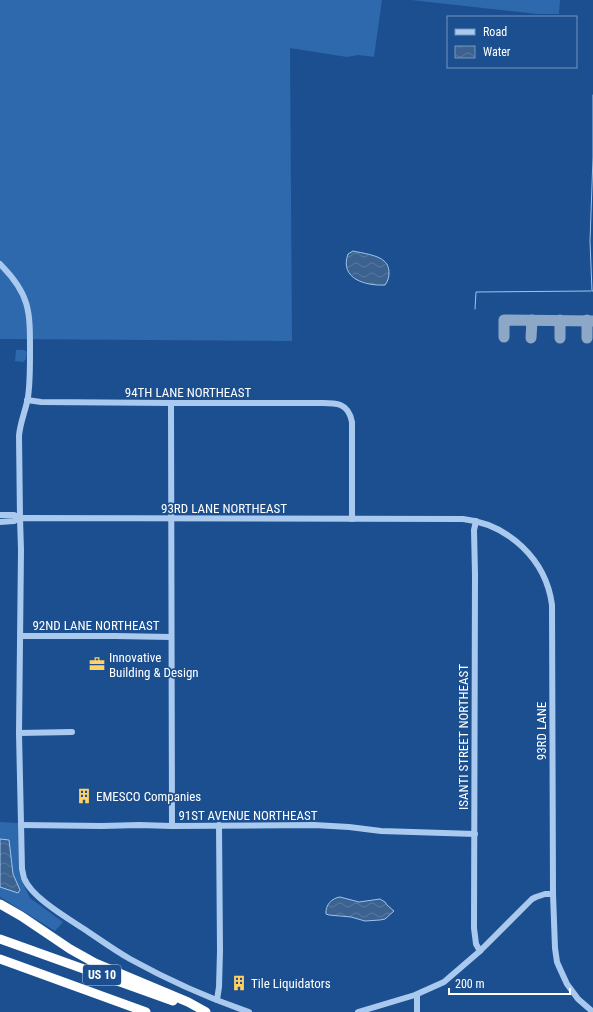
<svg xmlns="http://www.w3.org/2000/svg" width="593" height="1012" font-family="'Roboto Condensed',sans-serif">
	<defs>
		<pattern id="water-waves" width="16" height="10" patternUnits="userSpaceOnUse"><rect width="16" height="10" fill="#3c6290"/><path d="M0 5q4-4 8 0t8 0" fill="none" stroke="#597aa1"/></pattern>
	</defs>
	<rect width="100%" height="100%" fill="#1b4f8f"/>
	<g fill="#2e69ad">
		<path d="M0 0H382L374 57 358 55 347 57 290 48 292 341 0 339Z"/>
		<path d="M411 0H560L559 14H537Z"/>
		<path d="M16 350C20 350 24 349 27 352L26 359 23 362 15 361Z"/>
		<path d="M0 822 18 823 20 877 30 898 63 922 55 931 0 897Z"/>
	</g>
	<g fill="url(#water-waves)" stroke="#9cc4f0">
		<path d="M353 251C362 253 378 255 384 261 388 264 389 269 389 273 389 277 388 281 385 285 366 286 339 279 348 254Z"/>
		<path d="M0 839 9 840 13 874 20 890 18 893 0 887Z"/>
		<path d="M340 897 359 902 380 899 385 902 387 905 394 911 385 919 380 920 365 921 351 917 329 915 326 914C325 905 332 898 340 897Z"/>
	</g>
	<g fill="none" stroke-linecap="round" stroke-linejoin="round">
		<g stroke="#9cc4f0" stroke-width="1">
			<path d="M593 95V157L590 241 592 291H593"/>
			<path d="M475 309 476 292 591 291"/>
		</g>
		<g stroke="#8da7c7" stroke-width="11">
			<path d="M504 337V320L593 321"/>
			<path d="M531 338 532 320"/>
			<path d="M560 338V320"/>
			<path d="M587 338V320"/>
		</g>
		<g stroke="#a9c9ee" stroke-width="6">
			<path d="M0 264C31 295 30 312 30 354 30 368 30 383 28 397 26 410 20 422 19 436L20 518 21 550 19 733 22 869C23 872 23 875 24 878 31 897 67 918 84 929 99 939 114 950 130 959 168 980 208 998 249 1012"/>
			<path d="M27 400 41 402 171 403H314C332 403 348 400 352 422V519"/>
			<path d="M171 403 172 826"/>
			<path d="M0 515H14L20 518"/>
			<path d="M476 521 474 530 475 574 474 928 476 944 480 951"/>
			<path d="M0 522 14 521 20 518 463 519C508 524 546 559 552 605L553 894 555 948 557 962 561 971 567 984 578 999 593 1012"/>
			<path d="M21 636H115L171 637"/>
			<path d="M19 733 72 732"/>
			<path d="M21 825 102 826 139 825 172 826 314 825 349 827 381 831 475 834"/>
			<path d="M217 1000 219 987 220 951 219 825"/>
			<path d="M358 1012 415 995 444 982 480 951 532 899 536 897 545 894H553"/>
			<path d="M417 1012V995"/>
		</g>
		<g stroke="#fff" stroke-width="9">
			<path d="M0 904 21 916 70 949 95 963 188 1002 206 1012"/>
			<path d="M0 939 173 1001"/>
			<path d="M0 959 146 1012"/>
		</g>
	</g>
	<defs>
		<symbol id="office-bare" viewBox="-9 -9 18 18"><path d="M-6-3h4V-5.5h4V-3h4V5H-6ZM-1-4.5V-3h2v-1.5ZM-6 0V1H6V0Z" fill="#ffd166" stroke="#1b4f8f" stroke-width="2.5" paint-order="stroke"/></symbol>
		<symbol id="building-bare" viewBox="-9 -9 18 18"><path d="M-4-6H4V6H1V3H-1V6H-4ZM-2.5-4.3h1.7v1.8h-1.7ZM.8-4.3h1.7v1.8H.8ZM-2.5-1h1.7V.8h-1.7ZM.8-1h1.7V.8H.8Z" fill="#ffd166" stroke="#1b4f8f" stroke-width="2.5" paint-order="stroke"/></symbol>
	</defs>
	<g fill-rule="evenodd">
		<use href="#office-bare" x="86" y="653" width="22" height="22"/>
		<use href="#building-bare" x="73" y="785" width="22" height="22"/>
		<use href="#building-bare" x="228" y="972" width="22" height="22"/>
	</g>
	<g text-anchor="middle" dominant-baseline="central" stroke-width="3.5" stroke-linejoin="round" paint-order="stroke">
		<rect fill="#1b4f8f" stroke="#bbcadd" stroke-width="1" x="83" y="965" width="38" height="20" rx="3"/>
		<g font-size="12" font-weight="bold" fill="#fff">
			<text x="102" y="975">US 10</text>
		</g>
		<g font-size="13" fill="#fff" stroke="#1b4f8f">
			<text x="188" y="392">94TH LANE NORTHEAST</text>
			<text x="224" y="508">93RD LANE NORTHEAST</text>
			<text x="96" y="625">92ND LANE NORTHEAST</text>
			<text transform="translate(541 731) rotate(-90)">93RD LANE</text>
			<text transform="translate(463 737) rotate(-90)">ISANTI STREET NORTHEAST</text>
			<text x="248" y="815">91ST AVENUE NORTHEAST</text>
		</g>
		<g font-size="13" fill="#fff" stroke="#1b4f8f" text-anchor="start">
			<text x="109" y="657">Innovative<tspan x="109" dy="15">Building &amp; Design</tspan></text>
			<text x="96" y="796">EMESCO Companies</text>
			<text x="251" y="983">Tile Liquidators</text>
		</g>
	</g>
	<rect x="447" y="16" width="130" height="52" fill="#1b4f8f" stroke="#7695bc"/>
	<rect x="455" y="29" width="20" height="6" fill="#a9c9ee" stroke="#7695bc"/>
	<text x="483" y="36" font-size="12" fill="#ffffff">Road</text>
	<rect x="455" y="46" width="20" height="12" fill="url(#water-waves)" stroke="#7695bc"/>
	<text x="483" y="56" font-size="12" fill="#ffffff">Water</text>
	<path d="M449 988v6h121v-6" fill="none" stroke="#ffffff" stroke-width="2"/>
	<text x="455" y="988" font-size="12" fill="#ffffff" stroke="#1b4f8f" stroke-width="3" paint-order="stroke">200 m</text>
</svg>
